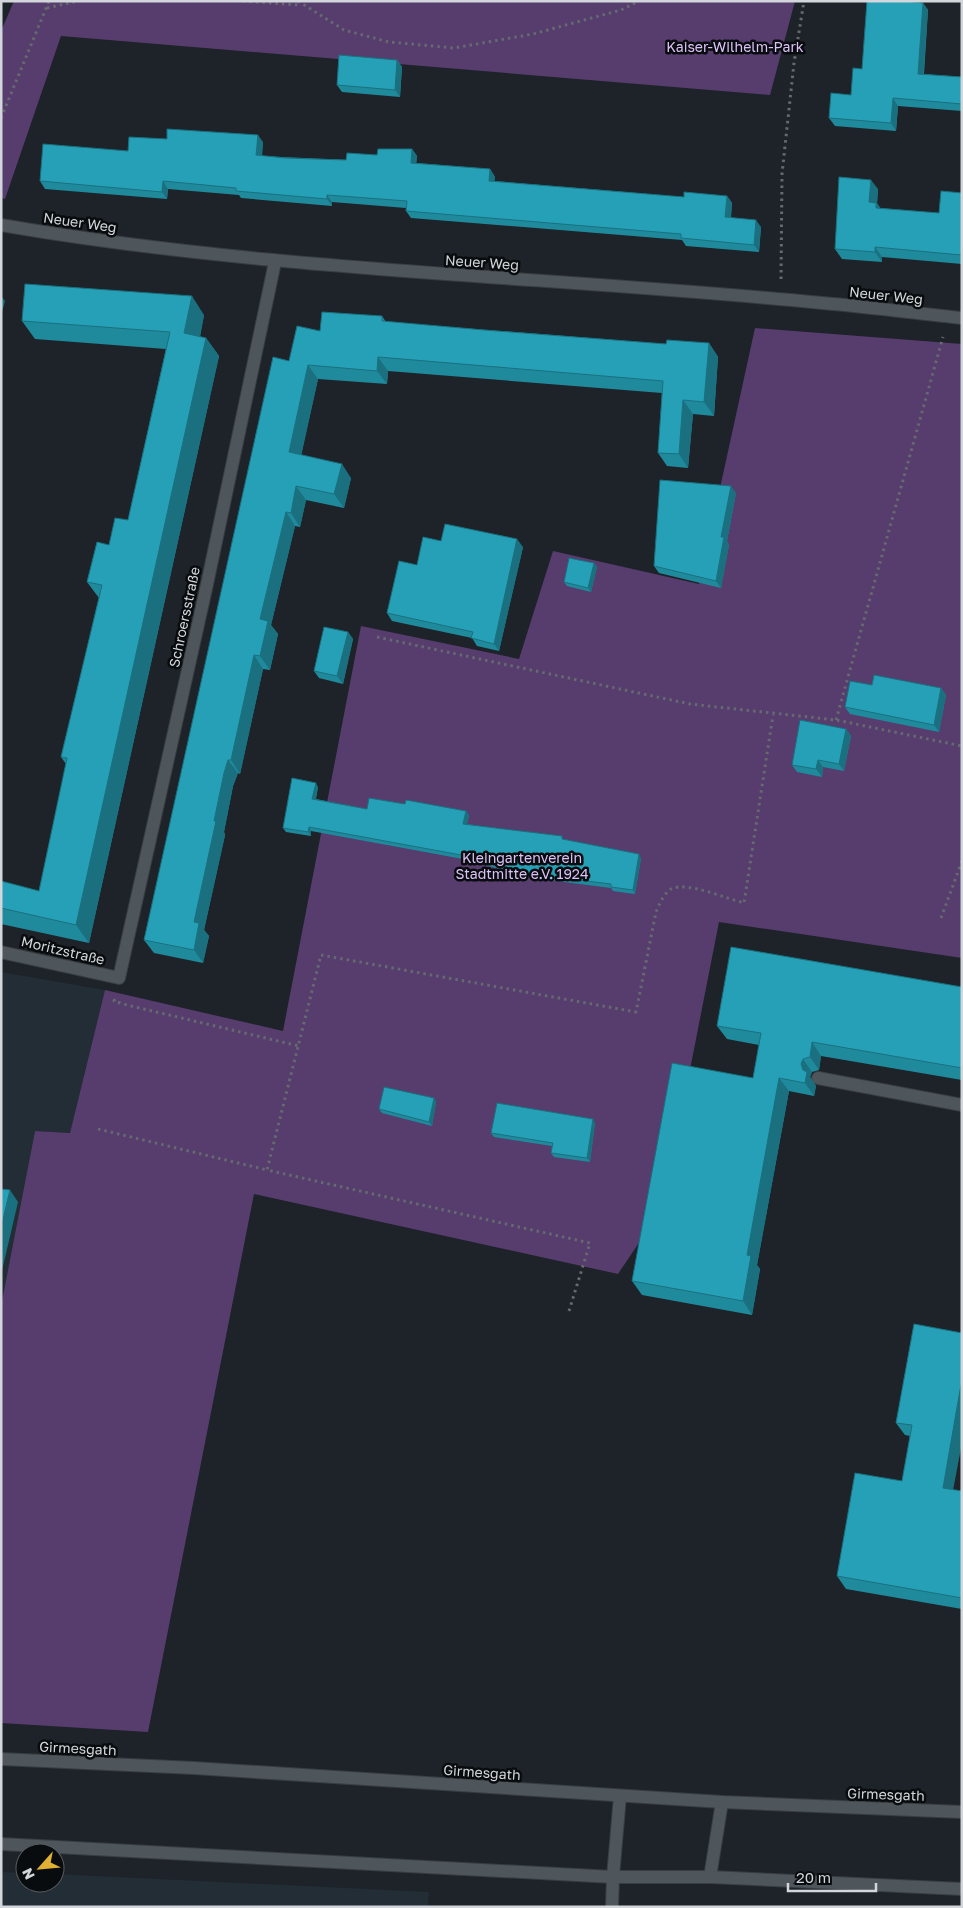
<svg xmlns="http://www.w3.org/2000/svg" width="963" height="1908" font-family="'Golos Text',sans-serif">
	<rect width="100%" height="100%" fill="#1d2328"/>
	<g fill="#222d36">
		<path d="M1 972 105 990 70 1133 35 1131 1 1306Z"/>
		<path d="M1 1872 25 1873V1883H55V1874L429 1892 428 1907H1Z"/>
	</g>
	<g fill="#573c6e">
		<path d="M14 1H795L770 95 61 36 5 199 1 198V31Z"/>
		<path d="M755 328 962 344V958L719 922 663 1207 618 1274 254 1194 148 1732 1 1723V1306L35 1131 70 1133 105 990 283 1031 361 626 519 659 553 551 699 584Z"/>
	</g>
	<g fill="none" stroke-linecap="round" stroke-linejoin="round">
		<defs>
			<g id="service">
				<path d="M818 1078 962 1105"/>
				<path d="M613 1877 620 1796"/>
				<path d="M710 1877 722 1802"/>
			</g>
			<g id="minor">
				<path d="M1 225C273 272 548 276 822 303 869 307 915 313 962 318"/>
				<path d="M1 952 119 978 206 589 275 262"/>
				<path d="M1 1759 194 1768 722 1802 962 1812"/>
				<path d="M1 1844 613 1877H710L962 1889"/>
				<path d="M612 1907 613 1877"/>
			</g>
		</defs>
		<use href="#service" stroke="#383d41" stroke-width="14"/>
		<use href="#minor" stroke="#383d41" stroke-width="14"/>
		<g stroke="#656a6f" stroke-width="3" stroke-dasharray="2.5 4" stroke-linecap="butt">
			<path d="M243 1 300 5"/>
			<path d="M298 1 344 30 389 42 454 48 533 34 621 10 639 1"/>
			<path d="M47 8 78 1"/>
			<path d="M1 118 49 1"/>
			<path d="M781 279 782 174 794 63 804 1"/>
			<path d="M377 637 690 704 836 720 962 746"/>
			<path d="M836 720 943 337"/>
			<path d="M941 918 962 861"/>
			<path d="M115 999 114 1001 127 1005 299 1046"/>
			<path d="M98 1129 267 1170"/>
			<path d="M569 1311 590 1243 267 1170 321 955 636 1012 656 912C659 905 664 893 671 889 687 881 727 899 744 903L773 715"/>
		</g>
		<use href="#service" stroke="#4e555b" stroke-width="12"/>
		<use href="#minor" stroke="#4e555b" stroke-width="12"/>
	</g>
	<g fill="#208a9d">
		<path d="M923 3 928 10 924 74 962 77V111L898 106 896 131 835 126 829 118 851 95 862 69Z"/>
		<path d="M397 60 402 67 400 97 342 92 337 85Z"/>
		<path d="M167 139 263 142 262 156 346 160 412 149 417 156 416 163 490 169 495 177 494 181 684 197 727 196 732 203 731 218 761 227 759 252 686 246 682 240 411 218 406 211V208L332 202V206L241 198 239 195 168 189 167 199 45 189 40 181 128 151Z"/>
		<path d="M878 189 877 203 880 208 939 213 962 193V264L882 257V262L842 259 835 249Z"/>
		<path d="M204 315 200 337 206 338 219 356 89 943 1 924V881L39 891 66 764 61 757 99 598 87 582 128 520 166 349 35 339 22 321Z"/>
		<path d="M382 316 386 322 666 344 709 343 718 357 714 416 693 414 688 468 667 466 658 453 662 393 388 371 387 384 318 379 301 455 351 478 344 508 306 500 300 527 295 526 271 625 278 634 270 670 263 669 240 774 238 773 233 786 224 832 225 835 204 930 209 936 203 963 154 953 144 940 289 361 320 331Z"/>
		<path d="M736 493 727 541 729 545 721 588 659 573 654 566Z"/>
		<path d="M441 541 523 547 499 651 477 646 472 638 392 621 387 613 417 565Z"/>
		<path d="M594 563 597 567 591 592 567 586 564 582Z"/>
		<path d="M348 632 353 639 343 684 319 678 314 671Z"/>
		<path d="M872 685 941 688 946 695 939 732 850 714 845 707Z"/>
		<path d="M846 729 851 736 844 771 823 767 822 777 797 772 792 765Z"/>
		<path d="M318 787 316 799 367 809 405 804 466 811 469 815 467 824 564 839 641 858 635 894 613 891 611 888 533 878 463 859 311 831V836L286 832 283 828Z"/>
		<path d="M962 987V1080L821 1056 819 1070 812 1072 810 1077 816 1086 814 1096 789 1091 757 1265 760 1269 752 1315 642 1295 632 1281 753 1078 759 1045 727 1039 717 1026Z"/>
		<path d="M434 1098 436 1102 432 1126 382 1113 379 1109Z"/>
		<path d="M595 1123 590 1162 554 1157 551 1153 552 1146 494 1137 491 1133Z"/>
		<path d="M914 1324 953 1490 962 1491V1609L846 1589 837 1576 902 1481 910 1436 905 1435 896 1423Z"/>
	</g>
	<g fill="#1a707f">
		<path d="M923 3 928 10 923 81 918 74Z"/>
		<path d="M397 60 402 67 400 97 395 90Z"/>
		<path d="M893 98 898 106 896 131 891 123Z"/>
		<path d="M258 135 263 142 261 162 256 155Z"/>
		<path d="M412 149 417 156 416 170 411 163Z"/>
		<path d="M490 169 495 177 494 188 489 181Z"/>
		<path d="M871 180 878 189 877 203 883 212V218L869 202Z"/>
		<path d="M163 181 168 189 167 199 162 192Z"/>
		<path d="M327 195 332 202V206L327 199Z"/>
		<path d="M727 196 732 203 730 224 725 217Z"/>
		<path d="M756 220 761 227 759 252 754 245Z"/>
		<path d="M875 247 882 257V262L875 252Z"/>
		<path d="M1 296 5 301 1 316Z"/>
		<path d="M192 296 204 315 197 351 184 333Z"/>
		<path d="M206 338 219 356 89 943 76 925Z"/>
		<path d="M709 343 718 357 714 416 704 402Z"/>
		<path d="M378 357 388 371 387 384 377 371Z"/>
		<path d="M308 365 318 379 299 466 289 452Z"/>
		<path d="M683 400 693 414 688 468 679 454Z"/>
		<path d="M342 464 351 478 344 508 334 494Z"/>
		<path d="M296 486 306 500 300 527 291 513Z"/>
		<path d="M731 486 736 493 727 541 729 545 721 588 716 581 721 537Z"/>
		<path d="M286 512 295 526 271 625 278 634 270 670 260 656V619Z"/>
		<path d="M517 539 523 547 499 651 494 644Z"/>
		<path d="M594 563 597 567 591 592 588 588Z"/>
		<path d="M348 632 353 639 343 684 337 676Z"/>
		<path d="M254 655 263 669 240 774 231 760Z"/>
		<path d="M941 688 946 695 939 732 934 725Z"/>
		<path d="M846 729 851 736 844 771 839 764Z"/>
		<path d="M228 760 238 773 233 786 224 832 225 835 204 930 209 936 203 963 194 950V922L224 773Z"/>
		<path d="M818 760 823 767 822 777 816 769Z"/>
		<path d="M316 783 318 787 315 802 312 799Z"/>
		<path d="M466 811 469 815 466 828 463 824Z"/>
		<path d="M309 827 311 831V836L308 832Z"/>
		<path d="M639 854 641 858 635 894 633 890Z"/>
		<path d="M812 1042 821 1056 819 1070 810 1057Z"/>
		<path d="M803 1059 812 1072 810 1077 816 1086 814 1096 805 1083 803 1070 801 1064Z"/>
		<path d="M779 1078 789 1091 757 1265 760 1269 752 1315 743 1301 747 1255Z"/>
		<path d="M434 1098 436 1102 432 1126 429 1122Z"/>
		<path d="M593 1119 595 1123 590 1162 587 1158Z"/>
		<path d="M10 1190 18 1202 1 1275V1228Z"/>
		<path d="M962 1379V1443L951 1501 943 1488Z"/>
	</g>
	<g fill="#25a0b6" stroke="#1a707f">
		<path d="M867 1H905L923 3 918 74 962 77V104L893 98 891 123 829 118 831 93 851 95 853 68 862 69Z"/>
		<path d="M339 55 397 60 395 90 337 85Z"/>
		<path d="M167 129 258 135 256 155 285 158 346 160 347 153 377 155 378 149H412L411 163 490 169 489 181 684 197V192L727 196 725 217 756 220 754 245 681 238V234L406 211 407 201 327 195V199L236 191V188L163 181 162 192 40 181 43 144 128 151 129 137 167 139Z"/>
		<path d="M839 177 871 180 869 202 876 203V208L939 213 941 191 962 193V244L961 255 875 247V252L835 249Z"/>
		<path d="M25 284 192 296 184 333 206 338 76 925 1 908V881L39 891 67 758 61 757 102 585 87 582 97 542 109 545 115 518 128 520 170 332 22 321Z"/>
		<path d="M322 312 382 316V321L484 330 666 344 667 340 709 343 704 402 683 400 679 454 658 453 663 381 378 357 377 371 308 365 289 452 342 464 334 494 296 486 291 513 286 512 260 619 268 621 260 656 254 655 231 760H228L224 773 214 821H216L194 922 199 923 194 950 144 940 273 357 289 361 297 326 320 331Z"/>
		<path d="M660 480 731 486 721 537H724L716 581 654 566Z"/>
		<path d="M445 524 517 539 494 644 471 638 473 632 387 613 399 561 417 565 423 537 441 541Z"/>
		<path d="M569 558 594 563 588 588 564 582Z"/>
		<path d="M324 627 348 632 337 676 314 671Z"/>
		<path d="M874 675 941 688 934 725 845 707 850 681 872 685Z"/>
		<path d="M800 720 846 729 839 764 818 760 816 769 792 765Z"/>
		<path d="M292 778 316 783 312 799 367 809 369 798 405 804 406 800 466 811 463 824 562 836V839L639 854 633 890 611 887V884L531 874 461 855 309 827 308 832 283 828Z"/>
		<path d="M731 947 962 987V1068L812 1042 810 1057 803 1059 801 1064 803 1070 807 1072 805 1083 779 1078 747 1255 751 1256 743 1301 632 1281 672 1063 753 1078 761 1033 717 1026Z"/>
		<path d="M384 1087 434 1098 429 1122 379 1109Z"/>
		<path d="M497 1103 593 1119 587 1158 551 1153 553 1143 491 1133Z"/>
		<path d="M1 1189 10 1190 1 1228Z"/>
		<path d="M914 1324 962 1333V1379L943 1488 962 1491V1598L837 1576 855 1473 902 1481 912 1425 896 1423Z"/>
	</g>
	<g text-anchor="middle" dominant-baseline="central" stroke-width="5" stroke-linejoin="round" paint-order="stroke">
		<g font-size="14" fill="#ddc2f9" stroke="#090c0e">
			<text x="735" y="46">Kaiser-Wilhelm-Park</text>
			<text x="522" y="857">Kleingartenverein<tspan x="522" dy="16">Stadtmitte e.V. 1924</tspan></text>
		</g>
		<g font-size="14" fill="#d3d7db" stroke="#090c0e">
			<text transform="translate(80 222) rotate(8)">Neuer Weg</text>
			<text transform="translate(482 262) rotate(4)">Neuer Weg</text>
			<text transform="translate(886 295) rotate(6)">Neuer Weg</text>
			<text transform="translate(184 617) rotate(-78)">Schroersstraße</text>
			<text transform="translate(63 950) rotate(13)">Moritzstraße</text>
			<text transform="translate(78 1748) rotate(3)">Girmesgath</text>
			<text transform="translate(482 1772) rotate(4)">Girmesgath</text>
			<text transform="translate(886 1794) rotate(2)">Girmesgath</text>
		</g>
	</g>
	<rect width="963" height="1908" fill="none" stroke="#d3d7db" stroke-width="5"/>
	<g transform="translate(40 1868) rotate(243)"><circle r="24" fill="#090c0e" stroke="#5a5d60"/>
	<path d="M0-4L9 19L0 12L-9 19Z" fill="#e0b034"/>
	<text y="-8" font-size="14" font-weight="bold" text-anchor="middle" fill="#d3d7db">N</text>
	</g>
	<path d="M788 1883v8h88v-8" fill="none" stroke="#d3d7db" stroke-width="2.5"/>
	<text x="796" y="1883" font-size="15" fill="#d3d7db" stroke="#090c0e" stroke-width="4" paint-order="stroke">20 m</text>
</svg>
